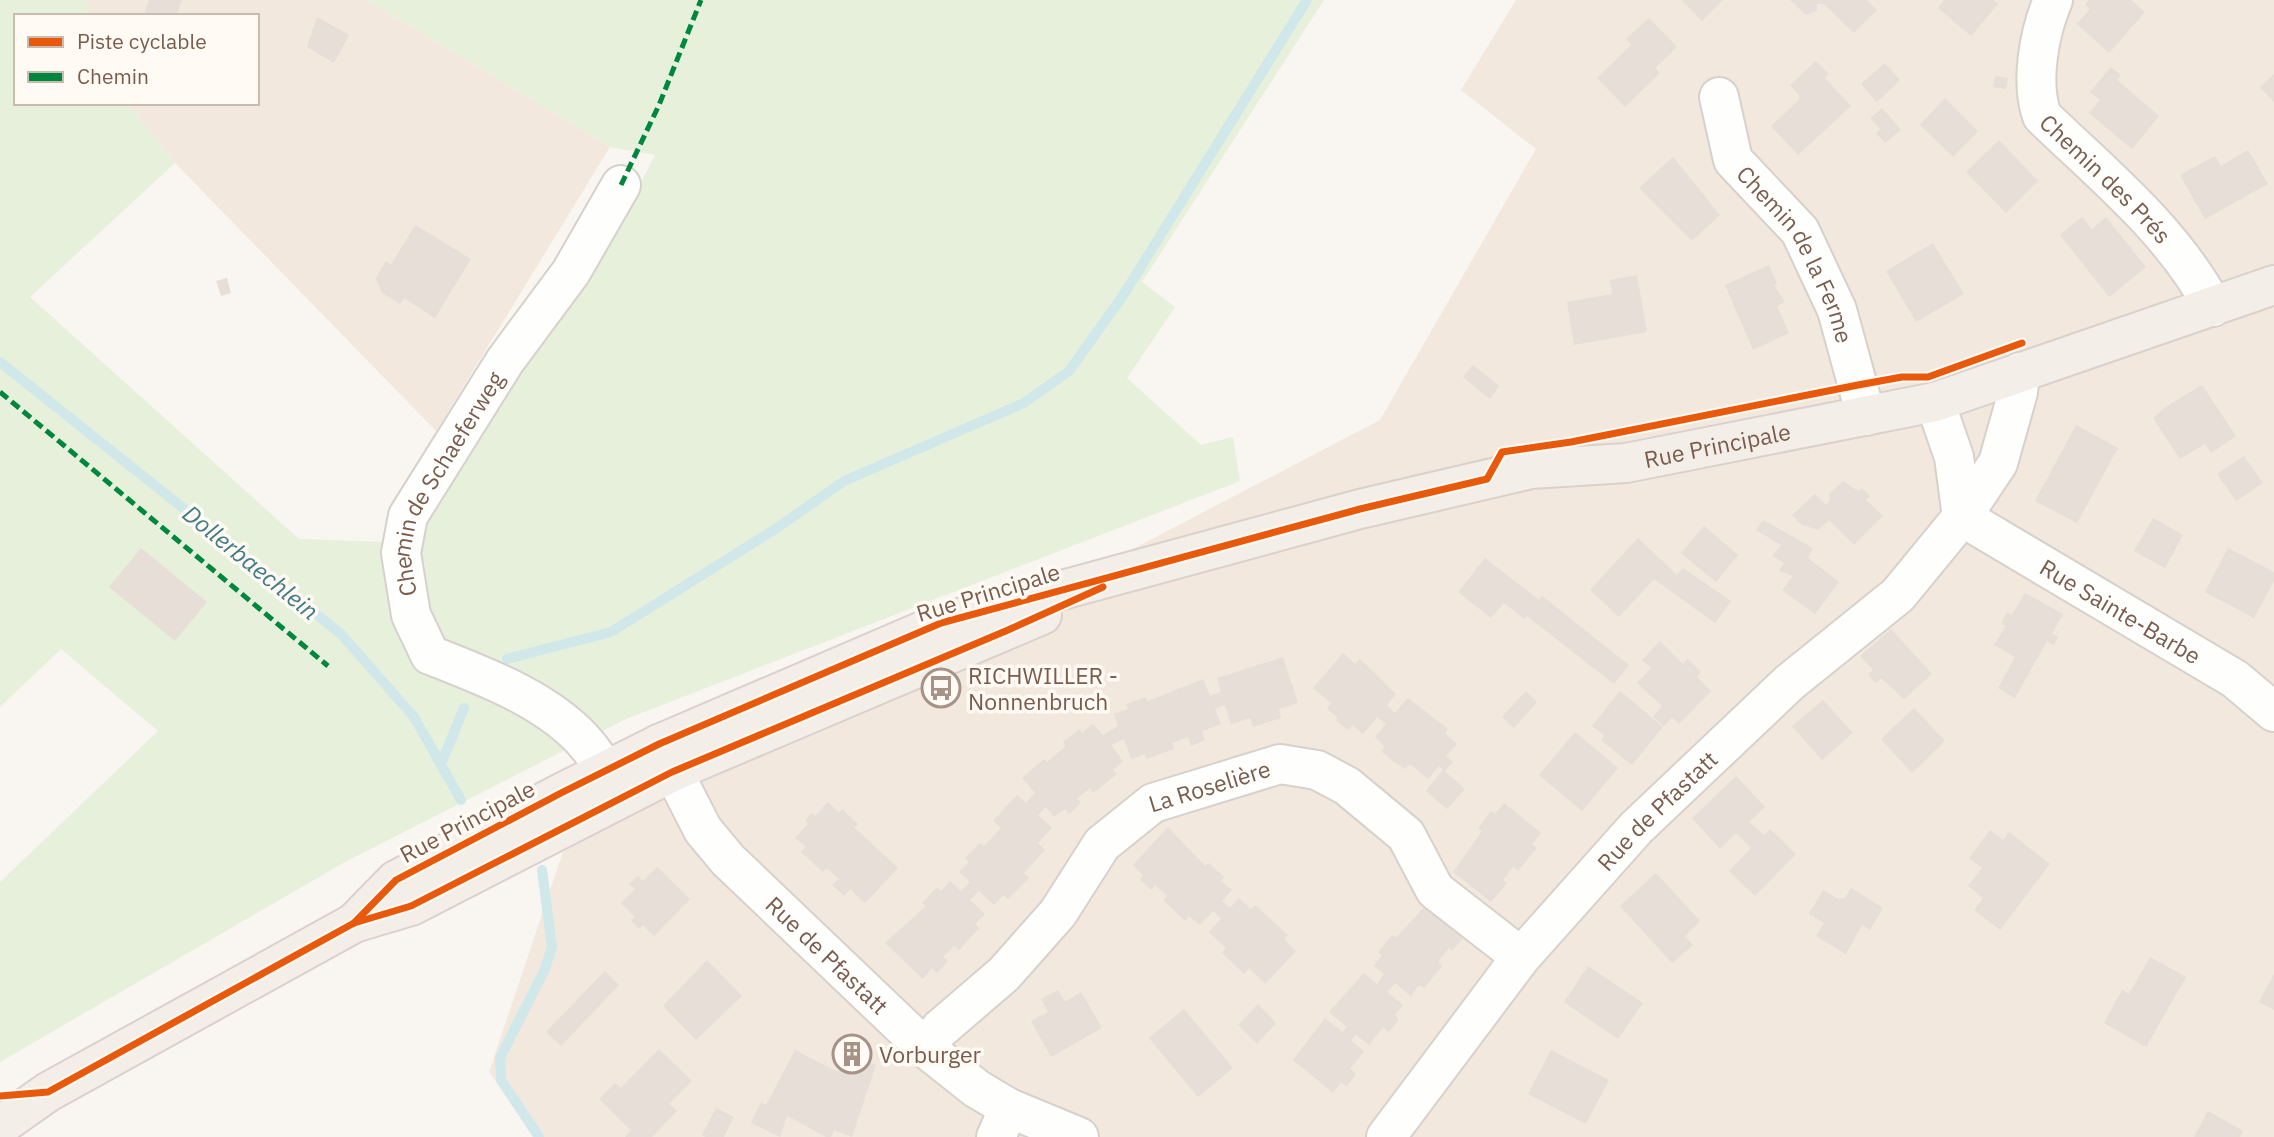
<svg xmlns="http://www.w3.org/2000/svg" width="2274" height="1137" font-family="'IBM Plex Sans',sans-serif">
	<rect width="100%" height="100%" fill="#f9f5f0"/>
	<g fill="#f2e8de">
		<path d="M86 0H367L610 147 436 431 175 163 127 103H257V16H90Z"/>
		<path d="M1516 0H2274V1137H536L489 1072 563 852 669 791 1380 420 1536 149 1461 90Z"/>
	</g>
	<path fill="#e7f0db" d="M0 0H86L90 16H16V103H127L175 163 30 297 299 539 410 543 488 426 518 374 596 271 655 155 610 147 367 0H1324L1142 282 1175 307 1127 378 1201 445 1233 437 1240 481 626 719 345 862 0 1062V882L158 731 61 649 0 707Z"/>
	<g fill="none" stroke-linecap="round" stroke-linejoin="round">
		<g stroke="#d0e8ea" stroke-width="10">
			<path d="M0 362 341 634 414 717 461 800"/>
			<path d="M507 659 611 632 777 528 844 481 1024 403 1069 371 1122 297 1307 0"/>
			<path d="M441 764 464 708"/>
			<path d="M539 1137 501 1080 500 1058 544 971 552 947 542 870"/>
		</g>
	</g>
	<g fill="#e6ded7">
		<path d="M149 0H182L176 16H143Z"/>
		<path d="M1681 0H1723L1702 21Z"/>
		<path d="M1790 0H1867L1877 10 1854 33 1824 4H1817V11L1806 15Z"/>
		<path d="M1944 0H1993L1998 4 1971 36 1938 8Z"/>
		<path d="M2089 0H2131L2145 12 2109 53 2077 24 2090 9 2085 5Z"/>
		<path d="M317 17 349 35 334 63 307 47Z"/>
		<path d="M1649 18 1677 47 1655 68 1660 73 1625 107 1597 78 1631 45 1626 39Z"/>
		<path d="M1816 61 1829 74 1825 78 1851 106 1798 155 1771 126 1799 100V95L1790 85Z"/>
		<path d="M1885 63 1900 80 1877 102 1861 84Z"/>
		<path d="M2111 67 2121 75 2117 80 2159 116 2132 149 2089 113 2100 100 2090 92Z"/>
		<path d="M2274 74V102L2260 87Z"/>
		<path d="M1995 76 2008 78 2006 89 1993 87Z"/>
		<path d="M1945 98 1978 131 1953 157 1920 125Z"/>
		<path d="M1882 108 1901 130 1885 143 1876 133 1880 129 1870 118Z"/>
		<path d="M1999 140 2038 181 2006 213 1966 172Z"/>
		<path d="M2248 150 2268 184 2205 219 2180 175 2215 156 2221 166Z"/>
		<path d="M1673 157 1720 215 1692 241 1639 188Z"/>
		<path d="M2082 217 2092 229 2106 217 2146 267 2109 297 2060 235Z"/>
		<path d="M415 225 471 259 435 318 404 298 400 304 382 293 376 278 386 261 391 265Z"/>
		<path d="M1933 243 1964 294 1916 322 1886 271Z"/>
		<path d="M1769 265 1777 284 1774 285 1785 302 1777 306 1789 333 1753 350 1725 285Z"/>
		<path d="M1637 275 1647 332 1574 345 1567 302 1612 294 1610 280Z"/>
		<path d="M227 278 231 293 221 296 216 281Z"/>
		<path d="M1473 365 1499 386 1490 399 1463 377Z"/>
		<path d="M2202 385 2236 436 2211 453 2205 444 2180 459 2153 418 2167 406Z"/>
		<path d="M2076 425 2118 448 2077 523 2035 501Z"/>
		<path d="M2244 456 2263 483 2236 501 2217 474Z"/>
		<path d="M1843 481 1858 491 1862 488 1870 496 1866 500 1883 516 1854 545 1829 520 1818 530 1802 525 1792 515 1815 494 1826 505 1830 500 1829 494Z"/>
		<path d="M2153 518 2183 535 2165 568 2134 551Z"/>
		<path d="M1763 520 1813 548 1808 558 1839 582 1815 614 1782 590 1793 576 1779 571 1784 563 1772 556 1781 545 1756 530Z"/>
		<path d="M1704 526 1738 555 1716 582 1681 553Z"/>
		<path d="M1638 538 1677 575 1683 568 1731 601 1715 623 1654 579 1619 617 1590 590Z"/>
		<path d="M141 548 207 602 175 641 109 587Z"/>
		<path d="M2228 548 2274 572V581L2254 618 2205 592Z"/>
		<path d="M1485 558 1539 600 1542 596 1629 665 1614 684 1527 616 1524 619 1504 603 1491 618 1458 592Z"/>
		<path d="M2025 593 2063 614 2052 634 2058 637 2054 645 2047 641 2015 698 1998 688 2015 657 1994 645 2006 626 2001 624 2007 612 2012 615Z"/>
		<path d="M1891 629 1932 674 1904 699 1881 678 1876 683 1868 675 1873 670 1860 656Z"/>
		<path d="M1660 641 1683 664 1688 659 1701 672 1697 677 1711 691 1679 724 1672 717 1664 726 1653 717 1662 706 1637 683 1651 668 1642 660Z"/>
		<path d="M1343 653 1355 664 1360 659 1396 694 1387 705 1395 713 1408 698 1448 729 1445 733 1457 744 1446 756 1453 762 1445 771 1439 766 1428 779 1410 764 1405 769 1393 761 1381 751 1385 747 1375 737 1386 724 1377 717 1363 734 1352 725 1348 730 1336 720 1338 718 1327 709 1331 703 1313 688Z"/>
		<path d="M1283 657 1298 703 1279 709 1281 718 1253 727 1250 718 1231 724 1225 705 1215 709 1221 724 1202 731 1205 740 1191 746 1188 737 1172 743 1174 749 1146 759 1145 754 1131 759 1124 739 1111 745 1123 761 1113 770 1117 774 1093 793 1090 788 1085 792 1077 799 1081 803 1069 814 1065 809 1054 817 1046 807 1038 815 1052 828 1038 843 1045 850 1024 873 1029 878 1008 899 1003 895 994 905 979 891 970 900 985 914 975 924 979 928 959 950 954 946 943 957 948 961 937 973 932 968 923 979 885 943 926 906 922 903 937 887 941 891 950 881 961 891 970 882 959 872 969 862 965 858 980 843 984 846 1001 828 993 821 1017 795 1026 803 1035 793 1022 778 1044 759 1047 762 1066 746 1063 742 1080 729 1082 733 1093 724 1103 735 1118 726 1114 714 1128 709 1126 704 1146 697 1148 701 1203 679 1210 696 1221 692 1217 678Z"/>
		<path d="M1526 691 1537 702 1514 728 1502 717Z"/>
		<path d="M1620 691 1663 727 1632 765 1601 740 1604 735 1592 726Z"/>
		<path d="M1823 700 1853 733 1822 760 1792 726Z"/>
		<path d="M1914 708 1945 741 1912 773 1881 739Z"/>
		<path d="M1575 732 1618 768 1582 811 1539 775Z"/>
		<path d="M1443 770 1465 789 1447 809 1426 791Z"/>
		<path d="M1736 776 1765 807 1749 822 1764 835 1770 829 1796 854 1755 896 1729 871 1751 848 1736 833 1720 849 1692 818Z"/>
		<path d="M828 802 839 813 842 809 858 824 854 827 898 868 865 903 850 889 844 896 832 885 839 879 827 868 823 872 801 852 806 847 795 838 808 824 805 821 812 813 815 816Z"/>
		<path d="M1504 803 1541 833 1532 844 1537 848 1518 871 1513 867 1503 880 1507 883 1491 902 1453 872 1482 831 1478 828 1491 811 1495 814Z"/>
		<path d="M1168 827 1205 866 1209 863 1224 877 1221 881 1232 890 1222 901 1230 908 1239 898 1251 909 1255 905 1288 935 1284 939 1296 951 1265 984 1249 968 1244 974 1222 953 1226 948 1209 932 1221 919 1213 911 1200 925 1189 916 1185 921 1163 900 1167 896 1155 885 1151 890 1140 879 1143 875 1133 865Z"/>
		<path d="M1990 830 2003 840 2009 832 2050 864 2000 930 1974 910 1983 898 1968 886 1982 868 1969 858Z"/>
		<path d="M657 867 690 899 654 936 643 925 639 929 631 921 635 917 621 903 635 889 629 884 638 876 643 881Z"/>
		<path d="M1656 873 1700 921 1685 936 1693 945 1672 963 1620 906Z"/>
		<path d="M1851 888 1883 908 1870 930 1862 925 1846 954 1816 936 1824 923 1809 914 1823 890 1838 899 1845 898Z"/>
		<path d="M1430 901 1468 932 1452 951 1449 948 1438 962 1442 966 1424 988 1419 985 1411 996 1395 983 1387 992 1403 1005 1395 1015 1399 1019 1389 1032 1383 1027 1369 1045 1356 1035 1354 1037 1351 1041 1364 1051 1350 1069 1356 1074 1347 1086 1341 1082 1333 1093 1293 1060 1325 1018 1342 1032 1347 1027 1329 1012 1364 973 1377 984 1384 974 1374 966 1382 955 1378 952 1392 935 1396 938Z"/>
		<path d="M2150 957 2186 977 2146 1047 2104 1023 2122 990 2129 994Z"/>
		<path d="M707 960 742 996 696 1040 663 1006Z"/>
		<path d="M1588 966 1643 1003 1618 1039 1564 1002Z"/>
		<path d="M605 971 619 985 561 1046 546 1032Z"/>
		<path d="M2274 974V1010L2259 1002Z"/>
		<path d="M1058 990 1065 1002 1081 992 1102 1028 1051 1057 1031 1021 1048 1012 1041 999Z"/>
		<path d="M1258 1004 1276 1023 1257 1044 1238 1025Z"/>
		<path d="M1184 1009 1233 1068 1198 1097 1149 1038Z"/>
		<path d="M848 1046 861 1050 858 1059 876 1065 852 1137 834 1130 831 1137H826L787 1116 780 1137 751 1123 761 1102 766 1105 795 1050 838 1072Z"/>
		<path d="M659 1049 692 1081 669 1104 677 1111 652 1137H625L631 1130 599 1099 615 1083 621 1088Z"/>
		<path d="M1551 1050 1609 1080 1586 1124 1528 1094Z"/>
		<path d="M716 1108 734 1117 724 1137H705L702 1135Z"/>
		<path d="M2208 1111 2243 1131 2240 1137H2194Z"/>
	</g>
	<g fill="none" stroke-linecap="round" stroke-linejoin="round">
		<defs>
			<g id="minor">
				<path id="s1" d="M2053 0C2039 33 2030 82 2042 116 2104 176 2172 230 2213 307"/>
				<path id="s2" d="M1719 97 1733 160 1800 231 1837 310 1866 416"/>
				<path d="M1935 402 1954 457 1962 517 1998 463 2018 392 2020 372"/>
				<path id="s3" d="M659 744 703 830 728 860 924 1047 977 1089 1009 1108 1079 1137"/>
				<path id="s4" d="M619 799C610 781 602 763 589 747 552 701 484 676 430 655L411 615 401 553 408 516 505 361 571 272 621 185"/>
				<path id="s5" d="M924 1047 940 1029 1004 974 1058 913 1102 844 1153 803 1280 764 1317 770 1347 786 1406 835 1435 890 1521 957"/>
				<path d="M996 1137 1009 1108"/>
				<path id="s6" d="M1386 1137 1521 957 1636 828 1790 682 1898 595 1962 517 2235 679 2274 712"/>
			</g>
			<g id="major">
				<path id="s7" d="M354 923 396 880 561 793 659 744 941 623 1360 509 1531 469 1626 463 1935 402 2274 285"/>
				<path d="M0 1126 48 1092 354 923 411 906 672 772 1042 615"/>
			</g>
		</defs>
		<use href="#minor" stroke="#d7d1cb" stroke-width="42"/>
		<use href="#major" stroke="#dad1cc" stroke-width="42"/>
		<use href="#minor" stroke="#fefefd" stroke-width="38"/>
		<use href="#major" stroke="#f3eee8" stroke-width="38"/>
		<g stroke="#00873e" stroke-width="5" stroke-dasharray="10 5" stroke-linecap="butt">
			<path d="M621 185 659 105 701 0"/>
			<path d="M0 392 328 666"/>
		</g>
		<defs>
			<g id="cycleway">
				<path d="M354 923 396 880 561 793 659 744 941 623 1360 509 1487 479 1502 452 1571 442 1858 385 1902 377H1928L2022 343"/>
				<path d="M0 1096 48 1092 354 923 411 906 672 772 1008 630 1103 587"/>
			</g>
		</defs>
		<use href="#cycleway" stroke="#fffaf3" stroke-width="11"/>
		<use href="#cycleway" stroke="#e8590c" stroke-width="7"/>
	</g>
	<defs>
		<symbol id="bus-ring" viewBox="-11 -11 22 22"><circle r="9.5" fill="#fffaf3" stroke="#a69286" stroke-width="1.5"/><path d="M-5-6H5V4H4V6H2V4H-2V6H-4V4H-5ZM-3.5-4V0h7V-4ZM-3.5 1.2v1.5H-2V1.2ZM2 1.2v1.5H3.5V1.2Z" fill="#a69286"/></symbol>
		<symbol id="building-ring" viewBox="-11 -11 22 22"><circle r="9.5" fill="#fffaf3" stroke="#a69286" stroke-width="1.5"/><path d="M-4-6H4V6H1V3H-1V6H-4ZM-2.5-4.3h1.7v1.8h-1.7ZM.8-4.3h1.7v1.8H.8ZM-2.5-1h1.7V.8h-1.7ZM.8-1h1.7V.8H.8Z" fill="#a69286"/></symbol>
	</defs>
	<g fill-rule="evenodd">
		<use href="#bus-ring" x="919" y="666" width="44" height="44"/>
		<use href="#building-ring" x="830" y="1032" width="44" height="44"/>
	</g>
	<g text-anchor="middle" dominant-baseline="central" stroke-width="7" stroke-linejoin="round" paint-order="stroke">
		<g font-size="23" fill="#7a5c4d" stroke="#fffaf3">
			<text stroke="none"><textPath href="#s1" startOffset="208">Chemin des Prés</textPath></text>
			<text stroke="none"><textPath href="#s2" startOffset="180">Chemin de la Ferme</textPath></text>
			<text stroke="none"><textPath href="#s7" startOffset="1461">Rue Principale</textPath></text>
			<text stroke="none"><textPath href="#s4" startOffset="434">Chemin de Schaeferweg</textPath></text>
			<text transform="translate(988 592) rotate(-17)">Rue Principale</text>
			<text stroke="none"><textPath href="#s6" startOffset="1034">Rue Sainte-Barbe</textPath></text>
			<text stroke="none"><textPath href="#s5" startOffset="396">La Roselière</textPath></text>
			<text stroke="none"><textPath href="#s6" startOffset="425">Rue de Pfastatt</textPath></text>
			<text transform="translate(467 821) rotate(-28)">Rue Principale</text>
			<text stroke="none"><textPath href="#s3" startOffset="273">Rue de Pfastatt</textPath></text>
		</g>
		<g font-size="23" fill="#7a5c4d" stroke="#fffaf3" text-anchor="start">
			<text x="968" y="675">RICHWILLER -<tspan x="968" dy="26">Nonnenbruch</tspan></text>
			<text x="879" y="1054">Vorburger</text>
		</g>
		<g font-size="24" font-style="italic" fill="#437c86" stroke="#fffaf3">
			<text transform="translate(251 562) rotate(39)">Dollerbaechlein</text>
		</g>
	</g>
	<rect x="14" y="14" width="245" height="91" fill="#fffaf3" stroke="#cabbb1" stroke-width="2"/>
	<rect x="28" y="37" width="35" height="10" fill="#e8590c" stroke="#cabbb1" stroke-width="2"/>
	<text x="77" y="49" font-size="21" fill="#7a5c4d">Piste cyclable</text>
	<rect x="28" y="72" width="35" height="10" fill="#00873e" stroke="#cabbb1" stroke-width="2"/>
	<text x="77" y="84" font-size="21" fill="#7a5c4d">Chemin</text>
</svg>
